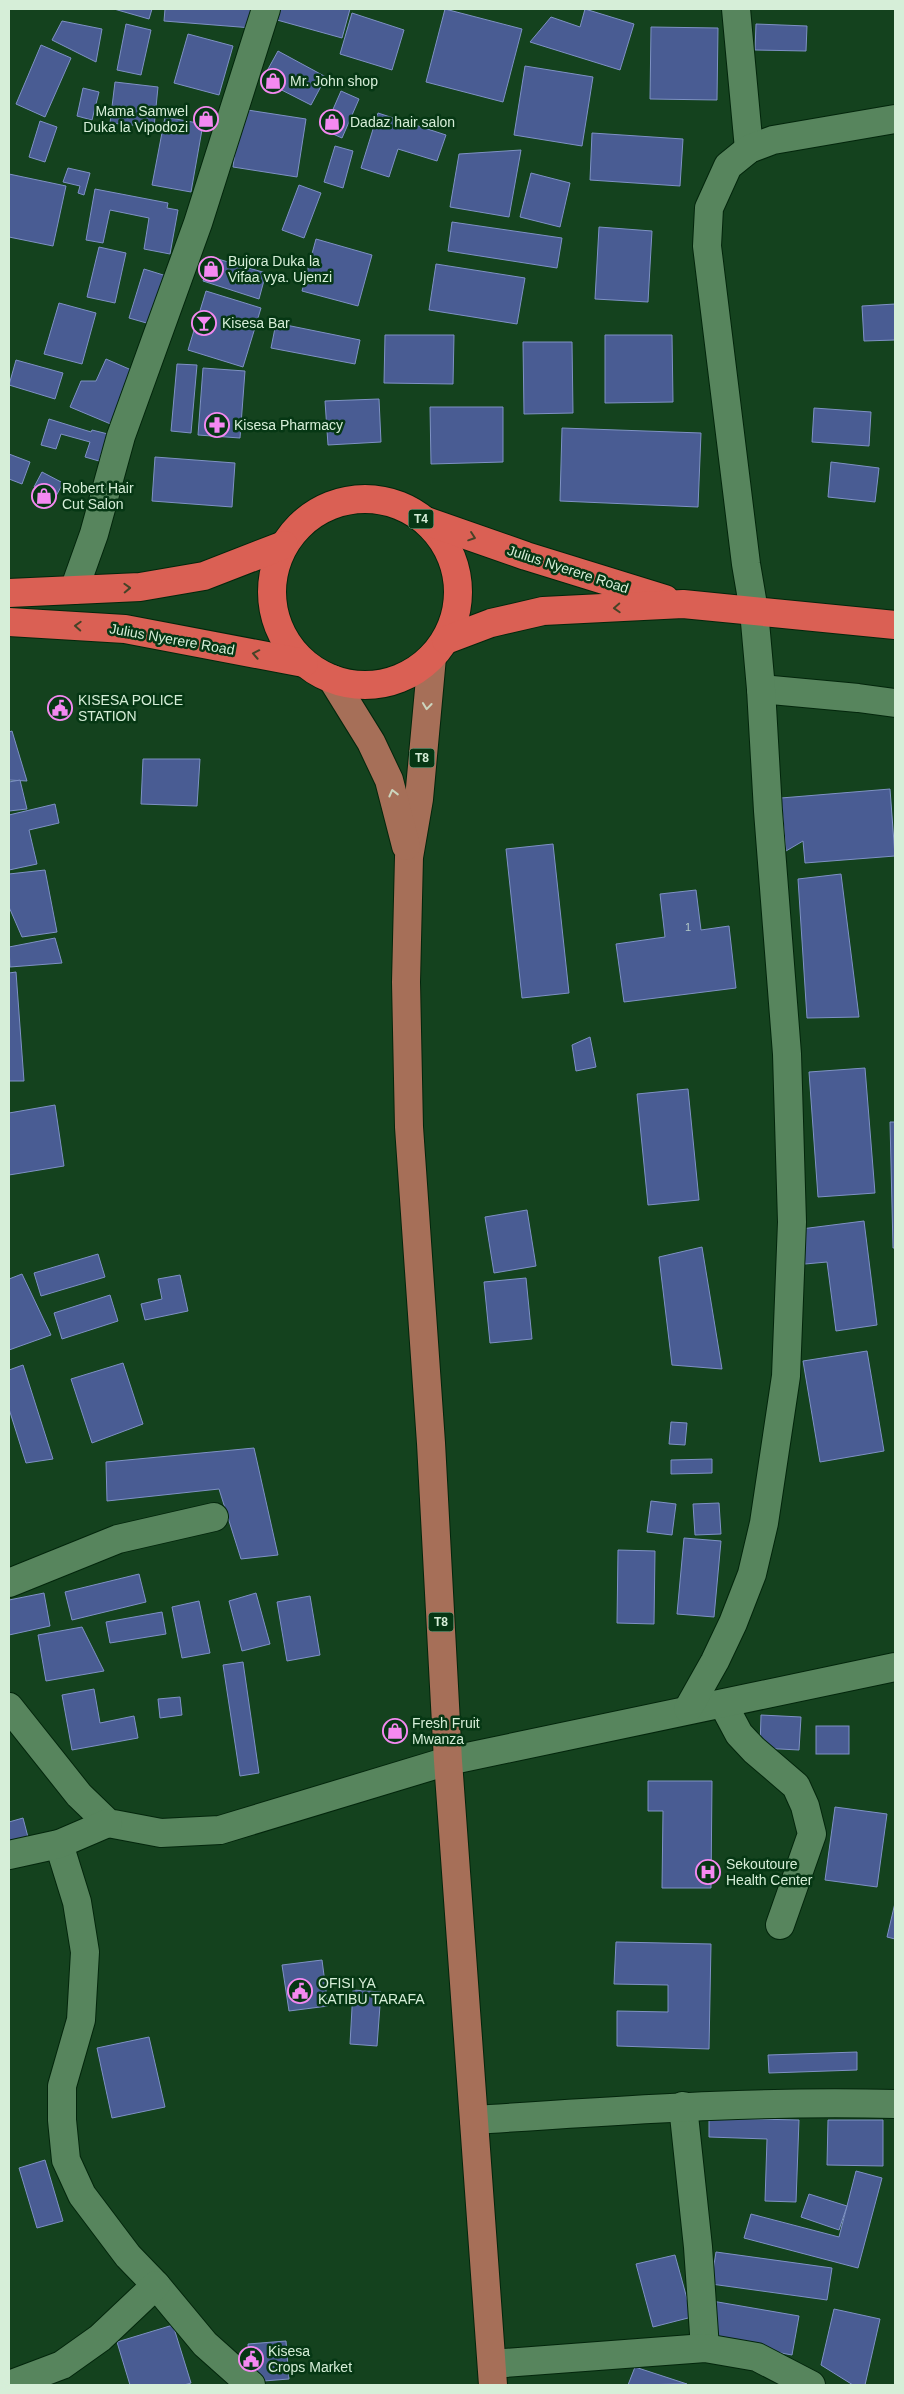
<svg xmlns="http://www.w3.org/2000/svg" width="904" height="2394" font-family="Helvetica,sans-serif">
	<rect width="100%" height="100%" fill="#14421e"/>
	<g fill="#495c93" stroke="#7e91c4">
		<path d="M114 9H152L149 19Z"/>
		<path d="M165 9H253L252 28 164 21Z"/>
		<path d="M280 9H350L342 38 277 20Z"/>
		<path d="M445 9 522 29 503 102 426 82Z"/>
		<path d="M585 9 634 24 620 70 530 42 551 17 580 27Z"/>
		<path d="M352 13 404 30 392 70 340 54Z"/>
		<path d="M62 21 102 29 96 62 52 40Z"/>
		<path d="M126 24 151 30 141 75 117 70Z"/>
		<path d="M756 24 807 26 806 51 755 50Z"/>
		<path d="M651 27 718 28 717 100 650 99Z"/>
		<path d="M188 34 233 46 219 95 174 83Z"/>
		<path d="M41 45 71 58 45 117 16 104Z"/>
		<path d="M278 51 326 77 311 105 262 80Z"/>
		<path d="M525 66 593 77 582 146 514 135Z"/>
		<path d="M115 82 158 87 154 127 110 123Z"/>
		<path d="M83 88 99 92 92 120 77 116Z"/>
		<path d="M341 91 359 99 342 138 324 130Z"/>
		<path d="M241 109 306 119 297 177 233 167Z"/>
		<path d="M378 113 446 135 437 161 398 149 389 177 361 168Z"/>
		<path d="M165 117 203 124 191 192 152 185Z"/>
		<path d="M40 121 57 127 45 162 29 157Z"/>
		<path d="M592 133 683 139 680 186 590 180Z"/>
		<path d="M335 146 353 151 343 188 324 182Z"/>
		<path d="M521 150 509 217 450 207 459 154Z"/>
		<path d="M68 168 90 173 84 195 78 193 80 186 63 182Z"/>
		<path d="M531 173 570 183 560 227 520 217Z"/>
		<path d="M9 174 66 186 53 246 9 237Z"/>
		<path d="M299 185 321 193 304 238 282 230Z"/>
		<path d="M95 189 168 203 167 208 178 210 170 254 144 249 149 218 110 210 103 243 86 240Z"/>
		<path d="M452 222 562 238 557 268 448 251Z"/>
		<path d="M599 227 652 231 648 302 595 299Z"/>
		<path d="M316 239 372 255 358 306 302 291Z"/>
		<path d="M99 247 126 253 115 303 87 297Z"/>
		<path d="M211 257 266 273 259 299 203 281Z"/>
		<path d="M436 264 525 278 517 324 429 310Z"/>
		<path d="M144 269 173 278 157 326 129 318Z"/>
		<path d="M206 291 261 308 243 367 188 350Z"/>
		<path d="M59 303 96 313 82 364 44 354Z"/>
		<path d="M895 304V340L864 341 862 306Z"/>
		<path d="M276 323 360 340 355 364 271 348Z"/>
		<path d="M385 335H454L453 384 384 383Z"/>
		<path d="M605 335H672L673 402 605 403Z"/>
		<path d="M523 342H572L573 413 524 414Z"/>
		<path d="M106 359 136 372 113 425 70 407 81 381H96Z"/>
		<path d="M16 360 63 373 55 399 9 385Z"/>
		<path d="M177 364 197 365 191 433 171 431Z"/>
		<path d="M203 368 245 371 240 438 198 435Z"/>
		<path d="M379 399 381 442 328 445 325 401Z"/>
		<path d="M430 407H503V462L431 464Z"/>
		<path d="M814 408 871 412 869 446 812 442Z"/>
		<path d="M49 419 91 432 92 430 108 434 99 461 85 457 90 442 61 434 56 449 41 445Z"/>
		<path d="M562 428 701 433 698 507 560 501Z"/>
		<path d="M9 454 30 462 22 484 9 479Z"/>
		<path d="M155 457 235 463 232 507 152 501Z"/>
		<path d="M831 462 879 468 875 502 828 497Z"/>
		<path d="M42 472 63 483 55 498 34 487Z"/>
		<path d="M12 731 27 781 9 780V732Z"/>
		<path d="M143 759H200L197 806 141 804Z"/>
		<path d="M20 780 27 809 9 811V782Z"/>
		<path d="M890 789 895 856 805 863 803 841 786 851 781 798Z"/>
		<path d="M55 804 59 823 29 830 37 864 9 870V815Z"/>
		<path d="M553 844 569 993 522 998 506 849Z"/>
		<path d="M45 870 57 932 22 937 9 907V874Z"/>
		<path d="M841 874 859 1017 807 1018 798 879Z"/>
		<path d="M696 890 701 930 729 926 736 988 624 1002 616 944 665 937 660 894Z"/>
		<path d="M55 938 62 963 10 967 9 947Z"/>
		<path d="M16 972 24 1081H9V973Z"/>
		<path d="M590 1037 596 1067 576 1071 572 1045Z"/>
		<path d="M865 1068 875 1193 818 1197 809 1072Z"/>
		<path d="M688 1089 699 1200 648 1205 637 1094Z"/>
		<path d="M55 1105 64 1166 9 1175V1113Z"/>
		<path d="M890 1122H895V1248H893Z"/>
		<path d="M527 1210 536 1266 494 1273 485 1217Z"/>
		<path d="M864 1221 877 1325 836 1331 827 1262 805 1264 801 1229Z"/>
		<path d="M702 1247 722 1369 672 1365 659 1257Z"/>
		<path d="M98 1254 105 1277 41 1296 34 1273Z"/>
		<path d="M22 1274 51 1335 9 1350V1279Z"/>
		<path d="M180 1275 188 1311 145 1320 141 1304 162 1299 158 1279Z"/>
		<path d="M526 1278 532 1339 490 1343 484 1282Z"/>
		<path d="M110 1295 118 1321 62 1339 54 1313Z"/>
		<path d="M867 1351 884 1451 820 1462 803 1361Z"/>
		<path d="M123 1363 143 1424 92 1443 71 1379Z"/>
		<path d="M23 1365 53 1459 26 1463 9 1409V1370Z"/>
		<path d="M671 1422 687 1423 685 1445 669 1444Z"/>
		<path d="M254 1448 278 1555 241 1559 219 1489 107 1501 106 1462Z"/>
		<path d="M712 1459V1473L671 1474V1460Z"/>
		<path d="M651 1501 676 1504 672 1535 647 1532Z"/>
		<path d="M719 1503 721 1534 695 1535 693 1504Z"/>
		<path d="M684 1538 721 1541 714 1617 677 1614Z"/>
		<path d="M618 1550 655 1551 654 1624 617 1623Z"/>
		<path d="M139 1574 146 1602 72 1620 65 1592Z"/>
		<path d="M44 1593 50 1626 9 1635V1600Z"/>
		<path d="M256 1593 270 1644 242 1651 229 1601Z"/>
		<path d="M310 1596 320 1655 287 1661 277 1602Z"/>
		<path d="M199 1601 210 1653 182 1658 172 1607Z"/>
		<path d="M162 1612 166 1634 110 1643 106 1622Z"/>
		<path d="M82 1627 104 1671 46 1681 38 1635Z"/>
		<path d="M243 1662 259 1773 240 1776 223 1665Z"/>
		<path d="M94 1689 100 1723 134 1716 138 1738 72 1750 62 1695Z"/>
		<path d="M180 1697 182 1715 160 1718 158 1699Z"/>
		<path d="M761 1715 801 1717 799 1750 760 1748Z"/>
		<rect x="816" y="1726" width="33" height="28"/>
		<path d="M648 1781H712L711 1888H662L663 1811H648Z"/>
		<path d="M835 1807 887 1814 877 1887 825 1880Z"/>
		<path d="M23 1818 29 1841 9 1846V1822Z"/>
		<path d="M895 1903V1939L887 1937Z"/>
		<path d="M616 1942 711 1944 709 2049 617 2046V2011L668 2012V1985L614 1984Z"/>
		<path d="M322 1960 328 2006 289 2011 282 1965Z"/>
		<path d="M353 1990 381 1992 377 2046 350 2044Z"/>
		<path d="M149 2037 165 2107 112 2118 97 2048Z"/>
		<path d="M857 2052V2070L769 2073 768 2055Z"/>
		<path d="M709 2118 799 2120 796 2202 765 2201 767 2139 709 2137Z"/>
		<path d="M828 2120H883V2166L827 2165Z"/>
		<path d="M45 2160 63 2221 37 2228 19 2168Z"/>
		<path d="M856 2171 882 2178 858 2268 744 2238 751 2214 839 2237Z"/>
		<path d="M809 2194 847 2206 839 2230 801 2217Z"/>
		<path d="M716 2252 832 2268 827 2300 711 2284Z"/>
		<path d="M675 2255 692 2317 653 2327 636 2264Z"/>
		<path d="M712 2301 799 2316 792 2355 705 2339Z"/>
		<path d="M834 2309 880 2319 865 2385H853L821 2365Z"/>
		<path d="M173 2325 191 2383 184 2385H130L117 2342Z"/>
		<path d="M286 2341 289 2379 251 2382 248 2344Z"/>
		<path d="M635 2367 687 2384 628 2385Z"/>
	</g>
	<g fill="none" stroke-linecap="round" stroke-linejoin="round">
		<defs>
			<g id="minor">
				<path d="M736 9 749 149"/>
				<path d="M74 590 94 534 121 436 198 223 266 9"/>
				<path d="M761 689 858 698 895 703"/>
				<path d="M9 1583 118 1539 214 1517"/>
				<path d="M723 1704 739 1734 754 1750 796 1786 805 1806 812 1834 780 1925"/>
				<path d="M9 1707 79 1795 108 1823 161 1833 220 1830 448 1761 895 1667"/>
				<path d="M688 1709 715 1661 733 1623 752 1574 764 1523 786 1376 792 1222 787 1054 768 811 761 689 754 611 746 564 707 246 709 208 728 166 749 149 773 140 895 119"/>
				<path d="M59 1844 77 1902 85 1952 81 2020 62 2086V2120L66 2160 82 2195 128 2256 156 2285 205 2344 251 2385"/>
				<path d="M9 1855 59 1844 108 1823"/>
				<path d="M683 2106 698 2247 705 2348"/>
				<path d="M474 2120C615 2111 755 2100 895 2104"/>
				<path d="M492 2364 705 2348 757 2357 811 2385"/>
				<path d="M9 2385 62 2365 100 2338 156 2285"/>
			</g>
			<g id="major">
				<path d="M432 657 419 799 409 857 406 982 409 1127 431 1443 448 1761 493 2385"/>
				<path d="M332 679 371 742 389 780 406 846"/>
			</g>
			<g id="highway">
				<circle cx="365" cy="592" r="93"/>
				<path d="M426 521 526 556 665 599"/>
				<path d="M9 593 140 587 204 576 284 545"/>
				<path d="M9 622 125 629 304 663"/>
				<path d="M446 640 491 623 543 611 683 604 895 625"/>
			</g>
		</defs>
		<use href="#minor" stroke="#03260c" stroke-width="30"/>
		<use href="#major" stroke="#03260c" stroke-width="30"/>
		<use href="#highway" stroke="#03260c" stroke-width="30"/>
		<use href="#minor" stroke="#57855d" stroke-width="28"/>
		<use href="#major" stroke="#a66f58" stroke-width="28"/>
		<use href="#highway" stroke="#da6054" stroke-width="28"/>
	</g>
	<defs><path id="oneway-chevron" d="M-2-3.5L2.5 0L-2 3.5" fill="none" stroke-width="1.6" stroke-linecap="round" stroke-linejoin="round" transform="scale(1.25)"/></defs>
	<g stroke="#464327">
		<use href="#oneway-chevron" transform="translate(472 537) rotate(19)"/>
		<use href="#oneway-chevron" transform="translate(127 588) rotate(-2)"/>
		<use href="#oneway-chevron" transform="translate(617 608) rotate(177)"/>
		<use href="#oneway-chevron" transform="translate(78 626) rotate(-177)"/>
		<use href="#oneway-chevron" transform="translate(256 654) rotate(-169)"/>
	</g>
	<g stroke="#ccd5be">
		<use href="#oneway-chevron" transform="translate(427 706) rotate(96)"/>
		<use href="#oneway-chevron" transform="translate(393 793) rotate(-104)"/>
	</g>
	<defs>
		<symbol id="shop-ring" viewBox="-11 -11 22 22"><circle r="9.5" fill="#063714" stroke="#f489f1" stroke-width="1.5"/><path d="M-5-2.5h2.3a2.7 3.5 0 0 1 5.4 0H5L5.5 6h-11ZM-1.5-2.5h3a1.5 2.3 0 0 0-3 0Z" fill="#f489f1"/></symbol>
		<symbol id="bar-ring" viewBox="-11 -11 22 22"><circle r="9.5" fill="#063714" stroke="#f489f1" stroke-width="1.5"/><path d="M-6-5H6L.8 .8V4.5H3.5V6h-7V4.5H-.8V.8Z" fill="#f489f1"/></symbol>
		<symbol id="pharmacy-ring" viewBox="-11 -11 22 22"><circle r="9.5" fill="#063714" stroke="#f489f1" stroke-width="1.5"/><path d="M-2-6h4v4h4v4h-4v4h-4v-4h-4v-4h4Z" fill="#f489f1"/></symbol>
		<symbol id="civic-ring" viewBox="-11 -11 22 22"><circle r="9.5" fill="#063714" stroke="#f489f1" stroke-width="1.5"/><path d="M-.6-6.5H3V-4.5H.6V-3L4-1V1h2V6H-6V1h2V-1L-.6-3ZM-1.2 2.5V6h2.4V2.5Z" fill="#f489f1"/></symbol>
		<symbol id="hospital-ring" viewBox="-11 -11 22 22"><circle r="9.5" fill="#063714" stroke="#f489f1" stroke-width="1.5"/><path d="M-5-5h3v3.5h4V-5h3V5h-3V1.5h-4V5h-3Z" fill="#f489f1"/></symbol>
	</defs>
	<g fill-rule="evenodd">
		<use href="#shop-ring" x="259" y="67" width="28" height="28"/>
		<use href="#shop-ring" x="192" y="105" width="28" height="28"/>
		<use href="#shop-ring" x="318" y="108" width="28" height="28"/>
		<use href="#shop-ring" x="197" y="255" width="28" height="28"/>
		<use href="#bar-ring" x="190" y="309" width="28" height="28"/>
		<use href="#pharmacy-ring" x="203" y="411" width="28" height="28"/>
		<use href="#shop-ring" x="30" y="482" width="28" height="28"/>
		<use href="#civic-ring" x="46" y="694" width="28" height="28"/>
		<use href="#shop-ring" x="381" y="1717" width="28" height="28"/>
		<use href="#hospital-ring" x="694" y="1858" width="28" height="28"/>
		<use href="#civic-ring" x="286" y="1977" width="28" height="28"/>
		<use href="#civic-ring" x="237" y="2345" width="28" height="28"/>
	</g>
	<g text-anchor="middle" dominant-baseline="central" stroke-width="5" stroke-linejoin="round" paint-order="stroke">
		<g font-size="11" fill="#b3cac7">
			<text x="688" y="927">1</text>
		</g>
		<g fill="#063714" stroke="#98b79d" stroke-width="1">
			<rect x="408.5" y="509.5" width="25" height="19" rx="4"/>
			<rect x="409.5" y="748.5" width="25" height="19" rx="4"/>
			<rect x="428.5" y="1612.5" width="25" height="19" rx="4"/>
		</g>
		<g font-size="12" font-weight="bold" fill="#d6eed8">
			<text x="421" y="519">T4</text>
			<text x="422" y="758">T8</text>
			<text x="441" y="1622">T8</text>
		</g>
		<g font-size="14" fill="#d6eed8" stroke="#063714" text-anchor="start">
			<text x="290" y="81">Mr. John shop</text>
			<text x="188" y="111" text-anchor="end">Mama Samwel<tspan x="188" dy="16">Duka la Vipodozi</tspan></text>
			<text x="350" y="122">Dadaz hair salon</text>
			<text x="228" y="261">Bujora Duka la<tspan x="228" dy="16">Vifaa vya. Ujenzi</tspan></text>
			<text x="222" y="323">Kisesa Bar</text>
			<text x="234" y="425">Kisesa Pharmacy</text>
			<text x="62" y="488">Robert Hair<tspan x="62" dy="16">Cut Salon</tspan></text>
			<text x="78" y="700">KISESA POLICE<tspan x="78" dy="16">STATION</tspan></text>
			<text x="412" y="1723">Fresh Fruit<tspan x="412" dy="16">Mwanza</tspan></text>
			<text x="726" y="1864">Sekoutoure<tspan x="726" dy="16">Health Center</tspan></text>
			<text x="318" y="1983">OFISI YA<tspan x="318" dy="16">KATIBU TARAFA</tspan></text>
			<text x="268" y="2351">Kisesa<tspan x="268" dy="16">Crops Market</tspan></text>
		</g>
		<g font-size="14" fill="#d6eed8" stroke="#063714">
			<text transform="translate(568 569) rotate(18)">Julius Nyerere Road</text>
			<text transform="translate(172 639) rotate(10)">Julius Nyerere Road</text>
		</g>
	</g>
	<rect width="904" height="2394" fill="none" stroke="#d6eed8" stroke-width="20"/>
</svg>
